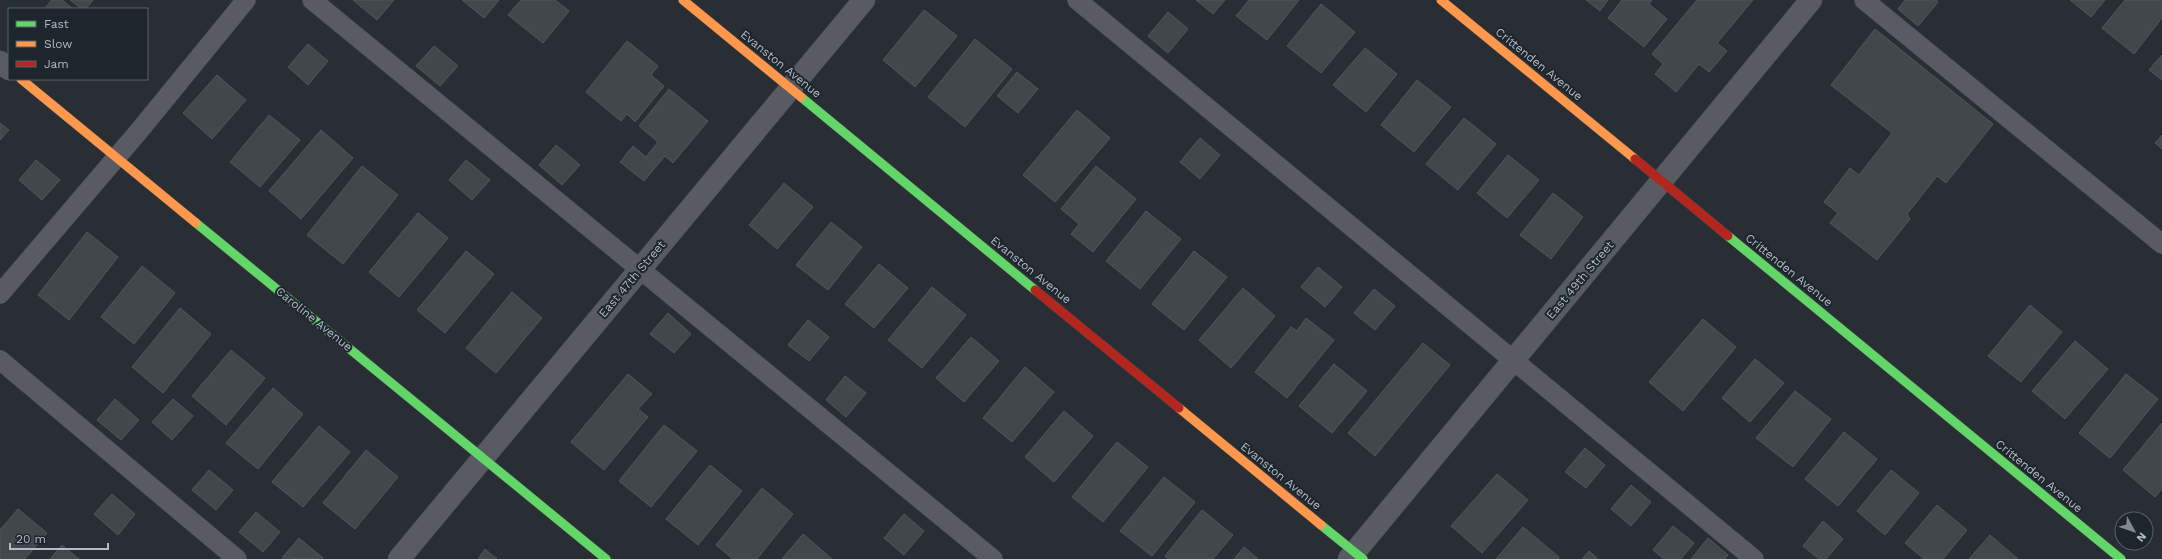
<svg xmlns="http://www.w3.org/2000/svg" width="2162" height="559" font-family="'Work Sans',sans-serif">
	<rect width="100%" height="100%" fill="#282e33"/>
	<g fill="#42474b" stroke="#50565b">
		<path d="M52 0H62L73 9H44Z"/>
		<path d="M70 0H93L86 9H82Z"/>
		<path d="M353 0H394L377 20Z"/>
		<path d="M462 0H499L484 18Z"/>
		<path d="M521 0H555L569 11 543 43 508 15Z"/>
		<path d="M1196 0H1225L1213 14Z"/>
		<path d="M1249 0H1299L1267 40 1236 16Z"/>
		<path d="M1586 0H1608L1600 11Z"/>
		<path d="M1622 0H1652L1649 4 1667 19 1644 47 1608 18Z"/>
		<path d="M1697 0H1753L1717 43 1727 51 1709 72 1699 64 1676 92 1655 74 1663 64 1652 54Z"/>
		<path d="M1905 0H1936L1938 2 1918 26 1898 9Z"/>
		<path d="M2070 0H2105L2091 17Z"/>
		<path d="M2125 0H2162V18L2134 54 2102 28Z"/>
		<path d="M1321 4 1355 32 1321 73 1287 46Z"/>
		<path d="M924 10 957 36 915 87 883 60Z"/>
		<path d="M1168 12 1188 29 1168 53 1148 36Z"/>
		<path d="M1875 29 1993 124 1946 183 1937 176 1907 214 1910 219 1877 260 1830 223 1838 213 1824 202 1850 168 1859 175 1892 133 1831 85Z"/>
		<path d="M975 39 1012 69 965 127 928 97Z"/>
		<path d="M627 41 658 66 651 75 664 86 635 122 627 114 621 121 586 92Z"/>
		<path d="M308 44 328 61 308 85 288 67Z"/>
		<path d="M434 46 458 66 440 86 416 66Z"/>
		<path d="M1365 48 1397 74 1366 112 1333 85Z"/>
		<path d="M2162 55V80L2149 70Z"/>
		<path d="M1017 72 1038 89 1018 113 997 96Z"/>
		<path d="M217 75 246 100 212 139 183 113Z"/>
		<path d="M1417 80 1451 107 1414 152 1381 125Z"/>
		<path d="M669 89 708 121 673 163 665 156 644 181 620 162 633 146 646 157 658 142 639 126Z"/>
		<path d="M1077 110 1110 138 1055 202 1023 175Z"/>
		<path d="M269 115 300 140 260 187 230 162Z"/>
		<path d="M1464 118 1496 144 1458 190 1426 164Z"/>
		<path d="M0 123 9 130 0 140Z"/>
		<path d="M321 130 353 158 301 219 269 191Z"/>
		<path d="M2162 135V149L2155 143Z"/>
		<path d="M1200 138 1220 155 1200 179 1180 162Z"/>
		<path d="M556 145 580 165 562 185 539 165Z"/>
		<path d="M1508 155 1539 180 1507 218 1477 193Z"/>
		<path d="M36 160 60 180 42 200 19 180Z"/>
		<path d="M466 160 490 180 472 200 449 180Z"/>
		<path d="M362 166 398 195 343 264 307 235Z"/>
		<path d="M1096 166 1136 199 1093 252 1071 234 1079 224 1061 209Z"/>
		<path d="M784 183 813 207 777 249 749 225Z"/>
		<path d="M1553 193 1583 217 1551 259 1520 235Z"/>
		<path d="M1146 211 1181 239 1140 289 1106 261Z"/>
		<path d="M418 213 448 238 399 297 369 272Z"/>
		<path d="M831 222 862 247 828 290 796 265Z"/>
		<path d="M87 232 118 257 69 320 38 295Z"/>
		<path d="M466 251 494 274 445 333 417 310Z"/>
		<path d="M1194 251 1227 277 1184 330 1152 304Z"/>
		<path d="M879 264 908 288 874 328 845 304Z"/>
		<path d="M142 266 175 293 134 344 101 317Z"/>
		<path d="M1318 267 1342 287 1325 307 1301 287Z"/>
		<path d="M932 287 966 315 922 368 888 340Z"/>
		<path d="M1243 288 1275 316 1231 368 1199 340Z"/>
		<path d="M1374 289 1395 306 1375 330 1354 313Z"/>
		<path d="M512 292 542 318 496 373 466 348Z"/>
		<path d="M2030 305 2062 332 2021 382 1988 356Z"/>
		<path d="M180 308 211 334 163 393 132 367Z"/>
		<path d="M668 313 691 334 674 353 650 334Z"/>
		<path d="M1306 318 1334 340 1287 398 1255 372 1291 327 1297 331Z"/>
		<path d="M1703 319 1736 347 1683 411 1649 382Z"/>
		<path d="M808 320 829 337 809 361 788 345Z"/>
		<path d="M971 337 999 361 964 402 936 378Z"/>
		<path d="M2075 341 2108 369 2065 419 2032 391Z"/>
		<path d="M1423 343 1450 365 1375 456 1348 433Z"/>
		<path d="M231 350 265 378 226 425 192 396Z"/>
		<path d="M1755 359 1784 383 1750 422 1722 398Z"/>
		<path d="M1334 364 1367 391 1332 433 1299 406Z"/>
		<path d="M1025 367 1054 392 1012 442 983 418Z"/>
		<path d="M628 374 652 394 638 409 648 417 604 470 571 442Z"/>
		<path d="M2126 374 2158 399 2110 458 2079 433Z"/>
		<path d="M845 376 866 393 846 417 826 400Z"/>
		<path d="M273 388 303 414 258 469 226 443Z"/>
		<path d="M1795 391 1831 419 1793 467 1756 438Z"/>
		<path d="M115 399 139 420 121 440 97 420Z"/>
		<path d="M173 399 193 416 172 440 152 422Z"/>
		<path d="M1064 411 1093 436 1054 482 1025 457Z"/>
		<path d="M2162 423V489L2155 497 2123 470Z"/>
		<path d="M664 425 697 451 651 507 619 481Z"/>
		<path d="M319 426 350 452 303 507 272 482Z"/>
		<path d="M1844 432 1877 459 1838 506 1805 479Z"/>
		<path d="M1117 442 1148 467 1103 522 1072 497Z"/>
		<path d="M1585 448 1605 465 1586 488 1565 472Z"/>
		<path d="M366 450 398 477 355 529 323 503Z"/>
		<path d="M710 465 742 491 698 545 666 519Z"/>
		<path d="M209 470 233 490 216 510 192 490Z"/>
		<path d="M1891 470 1919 493 1885 535 1857 511Z"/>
		<path d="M1497 474 1528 500 1482 553 1451 526Z"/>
		<path d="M1164 477 1195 502 1152 556 1120 531Z"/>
		<path d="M1631 485 1651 502 1631 526 1611 509Z"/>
		<path d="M762 488 793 514 757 559H733L716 545Z"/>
		<path d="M112 494 135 514 118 535 94 514Z"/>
		<path d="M1937 505 1967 530 1943 559H1924L1905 543Z"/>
		<path d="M18 509 47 533 25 559H0V530Z"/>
		<path d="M1202 510 1233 535 1213 559H1168L1165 556Z"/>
		<path d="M256 512 280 532 263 552 239 532Z"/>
		<path d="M904 514 924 531 904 555 884 538Z"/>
		<path d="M1823 521 1843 539 1826 559H1819L1803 546Z"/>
		<path d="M1673 526 1694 543 1681 559H1664L1653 550Z"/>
		<path d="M1523 527 1559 557 1558 559H1496Z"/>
		<path d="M803 534 832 559H782Z"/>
		<path d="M1990 535 2018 559H1969Z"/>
		<path d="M299 538 323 558 322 559 282 558Z"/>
		<path d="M1708 538 1728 555 1725 559H1691Z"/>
		<path d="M62 545 79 559H50Z"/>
		<path d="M1244 547 1258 559H1234Z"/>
		<path d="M485 549 497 559H478Z"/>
		<path d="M1589 551 1598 559H1582Z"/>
	</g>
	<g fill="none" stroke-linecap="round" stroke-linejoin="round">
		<defs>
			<g id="lane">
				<path d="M312 0 993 559"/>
				<path d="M1077 0 1754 559"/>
				<path d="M1864 0 2162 244"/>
				<path d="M0 294 139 131 246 0"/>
				<path d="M0 360 237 559"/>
			</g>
			<g id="street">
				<path d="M0 62 9 69"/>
				<path d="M399 559 864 0"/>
				<path d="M1349 559 1811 0"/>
			</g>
			<g id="fast">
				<path d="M801 97 1035 290"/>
				<path d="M196 223 606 559"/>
				<path d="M1728 236 2121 559"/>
				<path d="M1321 525 1363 559"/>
			</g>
			<g id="slow">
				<path d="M683 0 801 97"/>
				<path d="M1441 0 1635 159"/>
				<path d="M21 79 196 223"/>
				<path d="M1179 408 1321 525"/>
			</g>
			<g id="jam">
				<path d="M1635 159 1728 236"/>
				<path d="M1035 290 1179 408"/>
			</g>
		</defs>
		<use href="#lane" stroke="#464a4e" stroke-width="20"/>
		<use href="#street" stroke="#464a4e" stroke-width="23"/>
		<use href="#fast" stroke="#464a4e" stroke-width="10"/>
		<use href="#slow" stroke="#464a4e" stroke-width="10"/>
		<use href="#jam" stroke="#464a4e" stroke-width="10"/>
		<use href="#lane" stroke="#585c62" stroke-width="19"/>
		<use href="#street" stroke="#585c62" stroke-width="22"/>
		<use href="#fast" stroke="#63d668" stroke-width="9"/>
		<use href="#slow" stroke="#ff974d" stroke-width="9"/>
		<use href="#jam" stroke="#b3261e" stroke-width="9"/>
	</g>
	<g text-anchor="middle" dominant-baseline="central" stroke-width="4" stroke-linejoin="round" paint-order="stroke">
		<g font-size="12" fill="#b3bbc4" stroke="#1d252d">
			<text transform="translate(781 64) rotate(39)">Evanston Avenue</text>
			<text transform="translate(1539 64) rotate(39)">Crittenden Avenue</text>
			<text transform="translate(1031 270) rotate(39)">Evanston Avenue</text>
			<text transform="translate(1789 270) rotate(39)">Crittenden Avenue</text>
			<text transform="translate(632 279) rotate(-50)">East 47th Street</text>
			<text transform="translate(1580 280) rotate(-50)">East 49th Street</text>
			<text transform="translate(314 319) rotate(39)">Caroline Avenue</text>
			<text transform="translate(1281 476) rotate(39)">Evanston Avenue</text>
			<text transform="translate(2039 476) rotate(39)">Crittenden Avenue</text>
		</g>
	</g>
	<rect x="8" y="8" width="140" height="72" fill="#1d252d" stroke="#596169"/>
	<rect x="16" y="21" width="20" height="6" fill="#63d668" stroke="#596169"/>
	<text x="44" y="28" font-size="12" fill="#b3bbc4">Fast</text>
	<rect x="16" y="41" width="20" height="6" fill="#ff974d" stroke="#596169"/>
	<text x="44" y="48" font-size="12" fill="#b3bbc4">Slow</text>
	<rect x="16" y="61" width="20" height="6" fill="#b3261e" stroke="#596169"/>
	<text x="44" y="68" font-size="12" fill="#b3bbc4">Jam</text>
	<g transform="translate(2134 531) rotate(130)"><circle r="19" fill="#1d252d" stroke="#596169"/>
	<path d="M0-3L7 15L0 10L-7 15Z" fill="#828a91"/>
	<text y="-6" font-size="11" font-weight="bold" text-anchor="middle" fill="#b3bbc4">N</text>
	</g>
	<path d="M10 543v6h98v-6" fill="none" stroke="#b3bbc4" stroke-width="2"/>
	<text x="16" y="543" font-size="12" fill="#b3bbc4" stroke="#1d252d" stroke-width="3" paint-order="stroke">20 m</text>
</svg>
